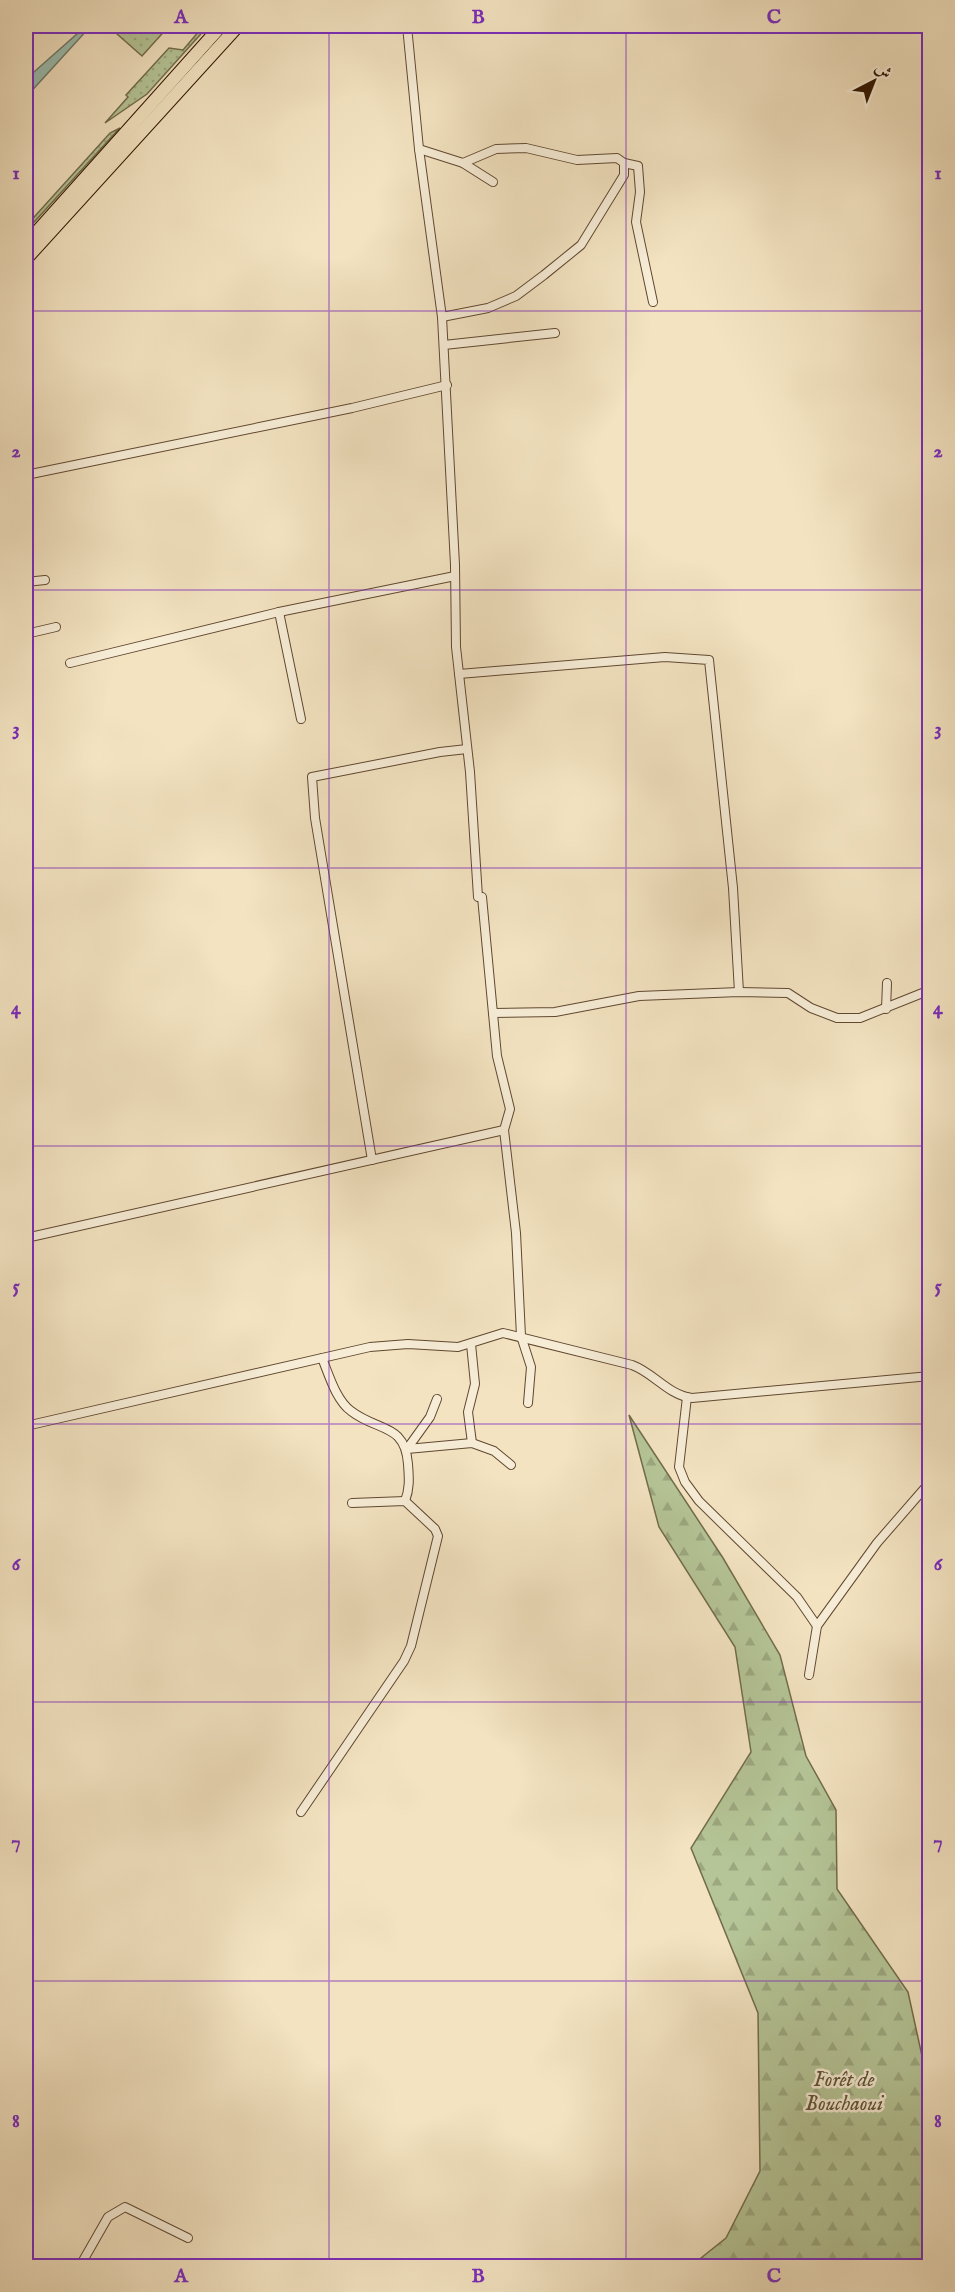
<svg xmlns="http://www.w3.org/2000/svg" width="955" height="2292" font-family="'IM FELL English',Amiri,serif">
	<defs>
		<pattern id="grass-dots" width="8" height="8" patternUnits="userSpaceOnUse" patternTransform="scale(1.5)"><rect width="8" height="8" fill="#b5c597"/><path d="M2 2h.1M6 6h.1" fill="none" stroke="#9ca880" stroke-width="1.8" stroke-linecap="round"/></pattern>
		<pattern id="forest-firs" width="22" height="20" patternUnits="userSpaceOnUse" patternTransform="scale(1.5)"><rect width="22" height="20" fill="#b5c597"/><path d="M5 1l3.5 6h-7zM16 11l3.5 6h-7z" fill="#9ca880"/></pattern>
	</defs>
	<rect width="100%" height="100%" fill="#f3e3c1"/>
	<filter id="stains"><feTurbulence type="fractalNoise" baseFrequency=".00333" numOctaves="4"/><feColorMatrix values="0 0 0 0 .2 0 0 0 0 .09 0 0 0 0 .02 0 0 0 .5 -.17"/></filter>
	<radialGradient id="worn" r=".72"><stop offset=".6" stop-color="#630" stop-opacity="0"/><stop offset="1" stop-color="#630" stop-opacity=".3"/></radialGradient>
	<g fill="url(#grass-dots)" stroke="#726c4c" stroke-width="1.5">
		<path d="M108 26H169L142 56Z"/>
		<path d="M199 26H208L147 94 105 123 128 97 126 95 169 48 183 50 200 30Z"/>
		<path d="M120 128 117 131 26 231V226L110 133Z"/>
	</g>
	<path fill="url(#forest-firs)" stroke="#726c4c" stroke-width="1.5" d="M629 1415 723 1558 780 1655 806 1756 836 1810 837 1889 908 1992 922 2056 929 2055V2266H691L726 2238 760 2171 758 2013 691 1848 751 1752 735 1647 659 1527Z"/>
	<path fill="#9bbeb0" stroke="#707a6a" stroke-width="1.5" d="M86 26 89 28 26 97V79Z"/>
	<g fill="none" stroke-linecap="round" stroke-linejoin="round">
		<defs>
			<g id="minor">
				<path d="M407 26 419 149 442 317 455 565 456 647 470 772 478 897"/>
				<path d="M648 26 649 29"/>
				<path d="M419 149 463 163 496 149 526 148 577 160 617 158 624 163V175L581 245 544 275 516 296 488 308 442 317"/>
				<path d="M463 163 493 182"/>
				<path d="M624 163 638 166 640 192 636 222 653 302"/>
				<path d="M444 345 555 333"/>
				<path d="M26 475 352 408 447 385"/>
				<path d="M26 526H28"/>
				<path d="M26 556H28"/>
				<path d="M26 582 45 580"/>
				<path d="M279 612 301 719"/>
				<path d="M26 634 56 627"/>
				<path d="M70 663 279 612 455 576"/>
				<path d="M459 674 665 657 709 660 733 888 739 992"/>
				<path d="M482 897 497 1056 510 1109 504 1130 516 1233 521 1336 531 1367 528 1403"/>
				<path d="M886 1009 887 983"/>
				<path d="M493 1013 555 1012 639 996 739 992 788 993 811 1008 837 1018H860L930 990"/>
				<path d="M372 1160 315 818 312 777 440 752 467 749"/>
				<path d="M26 1238 504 1130"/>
				<path d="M471 1344 475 1384 468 1412 472 1443"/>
				<path d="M322 1358C329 1375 336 1400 351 1411 378 1432 405 1423 408 1464 409 1478 410 1488 405 1501"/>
				<path d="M687 1397 679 1467 685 1482 699 1501 797 1597 817 1626"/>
				<path d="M26 1426 370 1347 408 1344 458 1347 503 1333 632 1365C654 1373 668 1395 692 1398L930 1376"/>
				<path d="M407 1449 472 1443 494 1451 511 1465"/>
				<path d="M407 1449 430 1417 437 1399"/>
				<path d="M809 1675 817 1626 877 1543 930 1482"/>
				<path d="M301 1812 404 1661 411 1646 438 1536 435 1529 405 1501 352 1503"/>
				<path d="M80 2266 108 2217 125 2207 188 2238"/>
			</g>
			<g id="highway">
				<path d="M26 244 221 26"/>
				<path d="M26 259 238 26"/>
			</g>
		</defs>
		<use href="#minor" stroke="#604830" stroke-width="10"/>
		<use href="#highway" stroke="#2f1400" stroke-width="14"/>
		<use href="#minor" stroke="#f7edd7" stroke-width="8"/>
		<use href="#highway" stroke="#f3e3c1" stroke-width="12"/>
	</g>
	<path fill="none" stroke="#7b2cbf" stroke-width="1.5" stroke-opacity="0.55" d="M329 26V2266M626 26V2266M26 311H930M26 590H930M26 868H930M26 1146H930M26 1424H930M26 1702H930M26 1981H930"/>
	<g text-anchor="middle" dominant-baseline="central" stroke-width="5" stroke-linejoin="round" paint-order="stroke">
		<g font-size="21" font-style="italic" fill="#5e5235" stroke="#f7edd7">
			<text x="844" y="2080">Forêt de<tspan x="844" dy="24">Bouchaoui</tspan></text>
		</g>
	</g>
	<rect width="955" height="2292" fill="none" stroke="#f3e3c1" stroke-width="66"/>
	<g transform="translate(874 81) rotate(42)" stroke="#f7edd7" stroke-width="4.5" paint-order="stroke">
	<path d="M0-4.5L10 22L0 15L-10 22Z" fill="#2f1400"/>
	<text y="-9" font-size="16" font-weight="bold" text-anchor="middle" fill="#2f1400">ش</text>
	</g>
	<rect x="33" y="33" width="889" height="2226" fill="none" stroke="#7b2cbf" stroke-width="2"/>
	<g font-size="20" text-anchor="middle" font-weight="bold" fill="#7b2cbf">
		<text x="181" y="23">A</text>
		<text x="478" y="23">B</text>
		<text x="774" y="23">C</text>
		<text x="16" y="179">1</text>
		<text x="938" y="179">1</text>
		<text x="16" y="457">2</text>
		<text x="938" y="457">2</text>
		<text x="16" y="735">3</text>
		<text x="938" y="735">3</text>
		<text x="16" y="1014">4</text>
		<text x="938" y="1014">4</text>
		<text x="16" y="1292">5</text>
		<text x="938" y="1292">5</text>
		<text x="16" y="1570">6</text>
		<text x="938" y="1570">6</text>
		<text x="16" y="1848">7</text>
		<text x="938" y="1848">7</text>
		<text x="16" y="2127">8</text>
		<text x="938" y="2127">8</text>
		<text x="181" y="2282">A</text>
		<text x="478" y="2282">B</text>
		<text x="774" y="2282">C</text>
	</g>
	<rect width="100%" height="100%" filter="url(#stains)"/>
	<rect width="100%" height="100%" fill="url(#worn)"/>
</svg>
